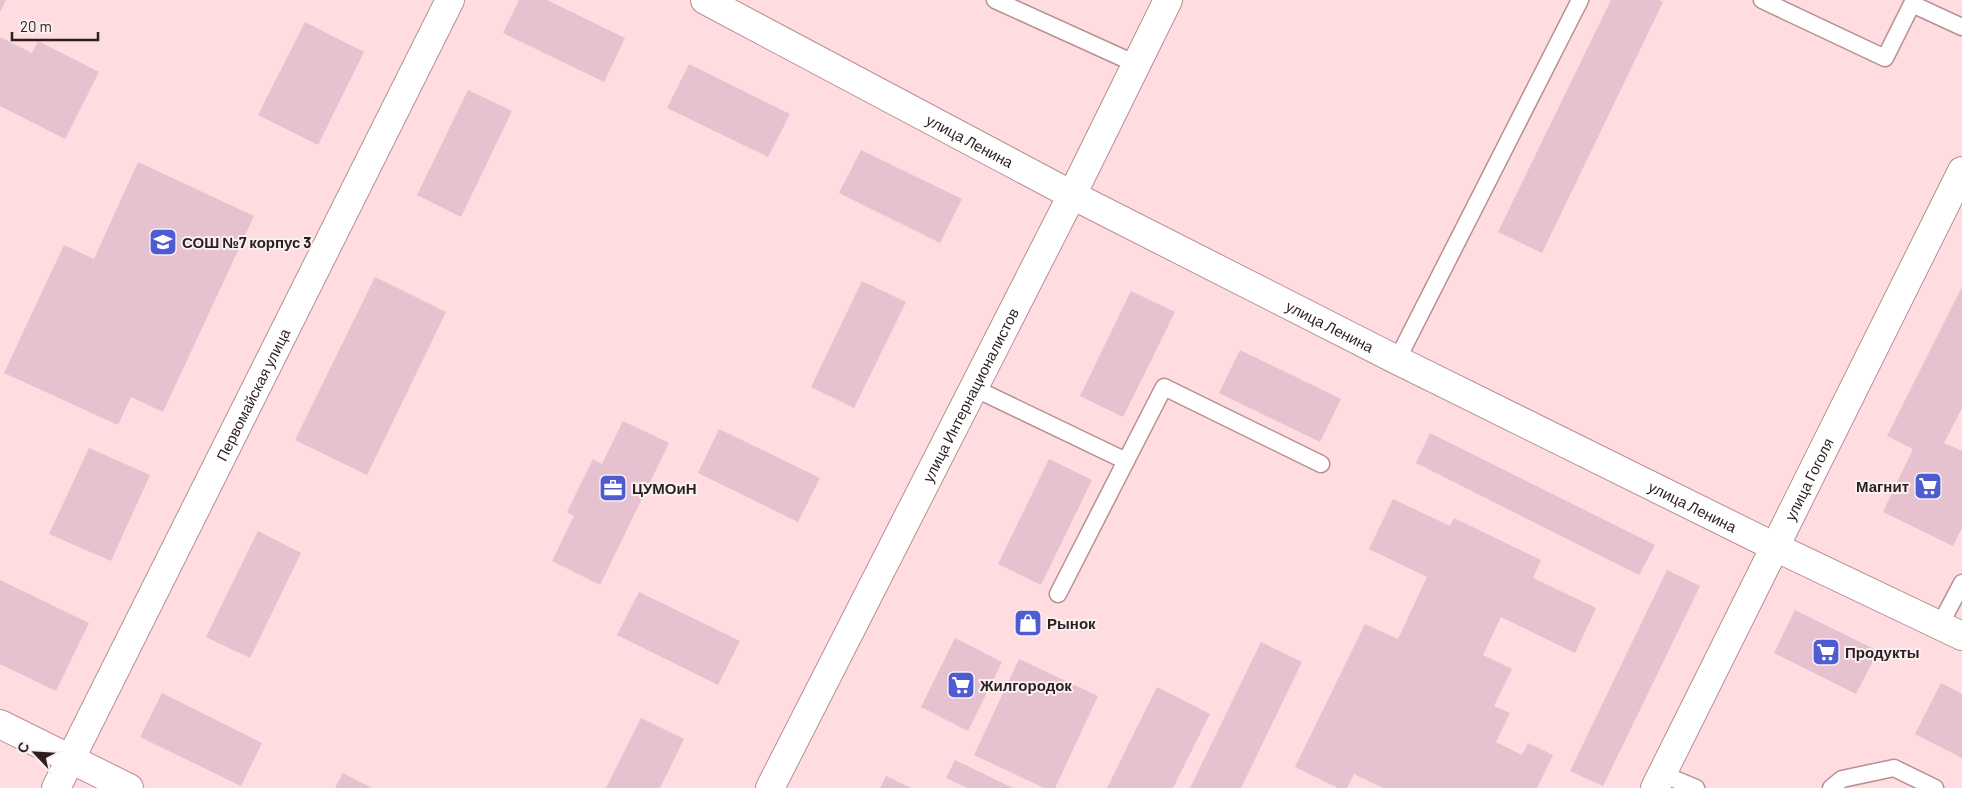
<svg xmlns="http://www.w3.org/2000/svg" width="1962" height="788" font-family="Barlow,sans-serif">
	<rect width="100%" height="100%" fill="#fedcdf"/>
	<g fill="#e6c1d0">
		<path d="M0 0H6L0 12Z"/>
		<path d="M519 0H547L625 38 604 82 503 33Z"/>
		<path d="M1611 0H1659L1663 2 1542 253 1498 232Z"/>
		<path d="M305 22 364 52 318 145 258 115Z"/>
		<path d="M0 37 32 53 38 41 99 72 65 139 0 106Z"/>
		<path d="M689 64 790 114 768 157 667 108Z"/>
		<path d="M468 90 512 111 461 217 417 195Z"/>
		<path d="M861 150 962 199 940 243 839 193Z"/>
		<path d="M138 162 254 216 163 412 131 397 118 425 4 373 64 245 94 259Z"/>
		<path d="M375 277 446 312 367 475 295 440Z"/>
		<path d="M862 281 906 302 854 408 811 387Z"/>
		<path d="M1962 287V408L1944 443 1962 451V528L1953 546 1883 512 1913 449 1887 436Z"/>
		<path d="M1131 291 1175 312 1123 417 1080 396Z"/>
		<path d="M1240 350 1341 399 1320 442 1219 393Z"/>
		<path d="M623 421 669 443 600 585 552 561 574 516 567 512 593 459 602 464Z"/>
		<path d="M719 429 820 478 798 522 698 473Z"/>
		<path d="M1430 433 1655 545 1639 575 1416 463Z"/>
		<path d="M89 448 150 475 111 561 49 534Z"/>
		<path d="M1049 459 1092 480 1041 585 998 564Z"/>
		<path d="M1393 499 1450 526 1454 518 1541 560 1533 578 1596 608 1575 653 1501 617 1483 655 1512 669 1494 706 1510 713 1496 742 1522 755 1528 743 1553 755 1537 788H1383L1354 774 1347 788H1338L1295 767 1365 624 1398 639 1427 577 1369 549Z"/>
		<path d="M258 531 301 553 250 658 206 637Z"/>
		<path d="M1667 570 1700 586 1603 786 1570 771Z"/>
		<path d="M0 580 89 623 56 691 0 664Z"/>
		<path d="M639 592 740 641 718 685 617 635Z"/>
		<path d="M1795 610 1878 651 1856 694 1774 653Z"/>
		<path d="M955 638 1002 662 968 731 921 707Z"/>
		<path d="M1261 642 1302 662 1241 788H1190Z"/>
		<path d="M1019 659 1098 696 1055 788H1044L974 755Z"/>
		<path d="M1941 683 1962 694V758L1915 734Z"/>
		<path d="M1157 687 1210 714 1173 788H1107Z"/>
		<path d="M162 693 262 743 241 786 140 737Z"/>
		<path d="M641 718 684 739 660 788H606Z"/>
		<path d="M955 760 1013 788H967L946 778Z"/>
		<path d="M343 773 372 788H335Z"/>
		<path d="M886 776 911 788H880Z"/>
	</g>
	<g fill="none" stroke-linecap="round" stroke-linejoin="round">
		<defs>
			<g id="lane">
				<path d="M995 0 1136 64"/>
				<path d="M1762 0 1885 58 1912 4 1962 27"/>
				<path d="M1397 360 1580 0"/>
				<path d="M974 388 1126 461 1058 594"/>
				<path d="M1126 461 1164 387 1321 464"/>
				<path d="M1940 625 1962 583"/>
				<path d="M1662 774 1696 788"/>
				<path d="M1831 788 1842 779 1894 768 1935 788"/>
			</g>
			<g id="street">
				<path d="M0 724 129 788"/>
				<path id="s1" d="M56 788 450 0"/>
				<path id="s2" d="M770 788 1072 195 1168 0"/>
				<path id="s3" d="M1655 788 1962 171"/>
			</g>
			<g id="secondary">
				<path id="s4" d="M705 0 1072 195 1397 360 1775 547 1962 636"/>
			</g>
		</defs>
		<use href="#lane" stroke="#b69093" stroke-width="19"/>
		<use href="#street" stroke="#b69093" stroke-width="30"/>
		<use href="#secondary" stroke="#b69093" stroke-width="30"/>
		<use href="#lane" stroke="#fff" stroke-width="16"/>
		<use href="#street" stroke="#fff" stroke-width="28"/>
		<use href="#secondary" stroke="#fff" stroke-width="28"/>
	</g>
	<defs>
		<symbol id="school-square" viewBox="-11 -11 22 22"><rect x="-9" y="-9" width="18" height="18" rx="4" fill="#4e5bd1" stroke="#f9f0f1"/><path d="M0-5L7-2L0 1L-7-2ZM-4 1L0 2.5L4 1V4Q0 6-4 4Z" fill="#fff"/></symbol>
		<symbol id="supermarket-square" viewBox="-11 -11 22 22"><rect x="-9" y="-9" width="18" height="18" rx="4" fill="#4e5bd1" stroke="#f9f0f1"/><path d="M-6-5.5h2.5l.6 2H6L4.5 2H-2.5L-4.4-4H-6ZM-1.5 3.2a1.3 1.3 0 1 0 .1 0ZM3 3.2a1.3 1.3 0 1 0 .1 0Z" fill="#fff"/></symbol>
		<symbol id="office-square" viewBox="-11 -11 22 22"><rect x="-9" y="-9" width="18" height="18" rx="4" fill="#4e5bd1" stroke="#f9f0f1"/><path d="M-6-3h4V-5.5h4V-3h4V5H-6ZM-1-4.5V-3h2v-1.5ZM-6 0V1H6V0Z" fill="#fff"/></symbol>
		<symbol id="shop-square" viewBox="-11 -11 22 22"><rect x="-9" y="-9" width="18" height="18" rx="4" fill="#4e5bd1" stroke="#f9f0f1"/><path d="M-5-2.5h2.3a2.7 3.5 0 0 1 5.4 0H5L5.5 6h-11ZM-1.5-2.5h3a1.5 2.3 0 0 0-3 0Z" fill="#fff"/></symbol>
	</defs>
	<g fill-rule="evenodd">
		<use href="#school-square" x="147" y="226" width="32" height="32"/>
		<use href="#supermarket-square" x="1912" y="470" width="32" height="32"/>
		<use href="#office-square" x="597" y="472" width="32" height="32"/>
		<use href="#shop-square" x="1012" y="607" width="32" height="32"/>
		<use href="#supermarket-square" x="1810" y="636" width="32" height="32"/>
		<use href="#supermarket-square" x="945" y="669" width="32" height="32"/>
	</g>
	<g text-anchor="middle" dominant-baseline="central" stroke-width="4" stroke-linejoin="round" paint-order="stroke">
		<g font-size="15" fill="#2d1f20" stroke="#f9f0f1">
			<text stroke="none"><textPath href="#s4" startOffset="300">улица Ленина</textPath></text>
			<text stroke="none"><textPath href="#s4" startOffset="705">улица Ленина</textPath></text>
			<text stroke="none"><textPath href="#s1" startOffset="440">Первомайская улица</textPath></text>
			<text stroke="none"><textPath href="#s2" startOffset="441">улица Интернационалистов</textPath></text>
			<text stroke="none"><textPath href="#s3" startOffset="345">улица Гоголя</textPath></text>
			<text stroke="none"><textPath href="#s4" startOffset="1110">улица Ленина</textPath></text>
		</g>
		<g font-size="15" font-weight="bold" fill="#2d1f20" stroke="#f9f0f1" text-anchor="start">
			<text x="182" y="242">СОШ №7 корпус 3</text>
			<text x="1909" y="486" text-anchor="end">Магнит</text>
			<text x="632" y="488">ЦУМОиН</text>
			<text x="1047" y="623">Рынок</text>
			<text x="1845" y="652">Продукты</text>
			<text x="980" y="685">Жилгородок</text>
		</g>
	</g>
	<g transform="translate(35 753) rotate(295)" stroke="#f9f0f1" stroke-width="4" paint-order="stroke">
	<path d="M0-4L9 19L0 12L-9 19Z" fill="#2d1f20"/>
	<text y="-8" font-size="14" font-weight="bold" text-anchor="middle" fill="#2d1f20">С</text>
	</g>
	<path d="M12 32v8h86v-8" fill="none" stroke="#2d1f20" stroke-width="2.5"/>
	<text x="20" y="32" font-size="15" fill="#2d1f20" stroke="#f9f0f1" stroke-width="4" paint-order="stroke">20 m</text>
</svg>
